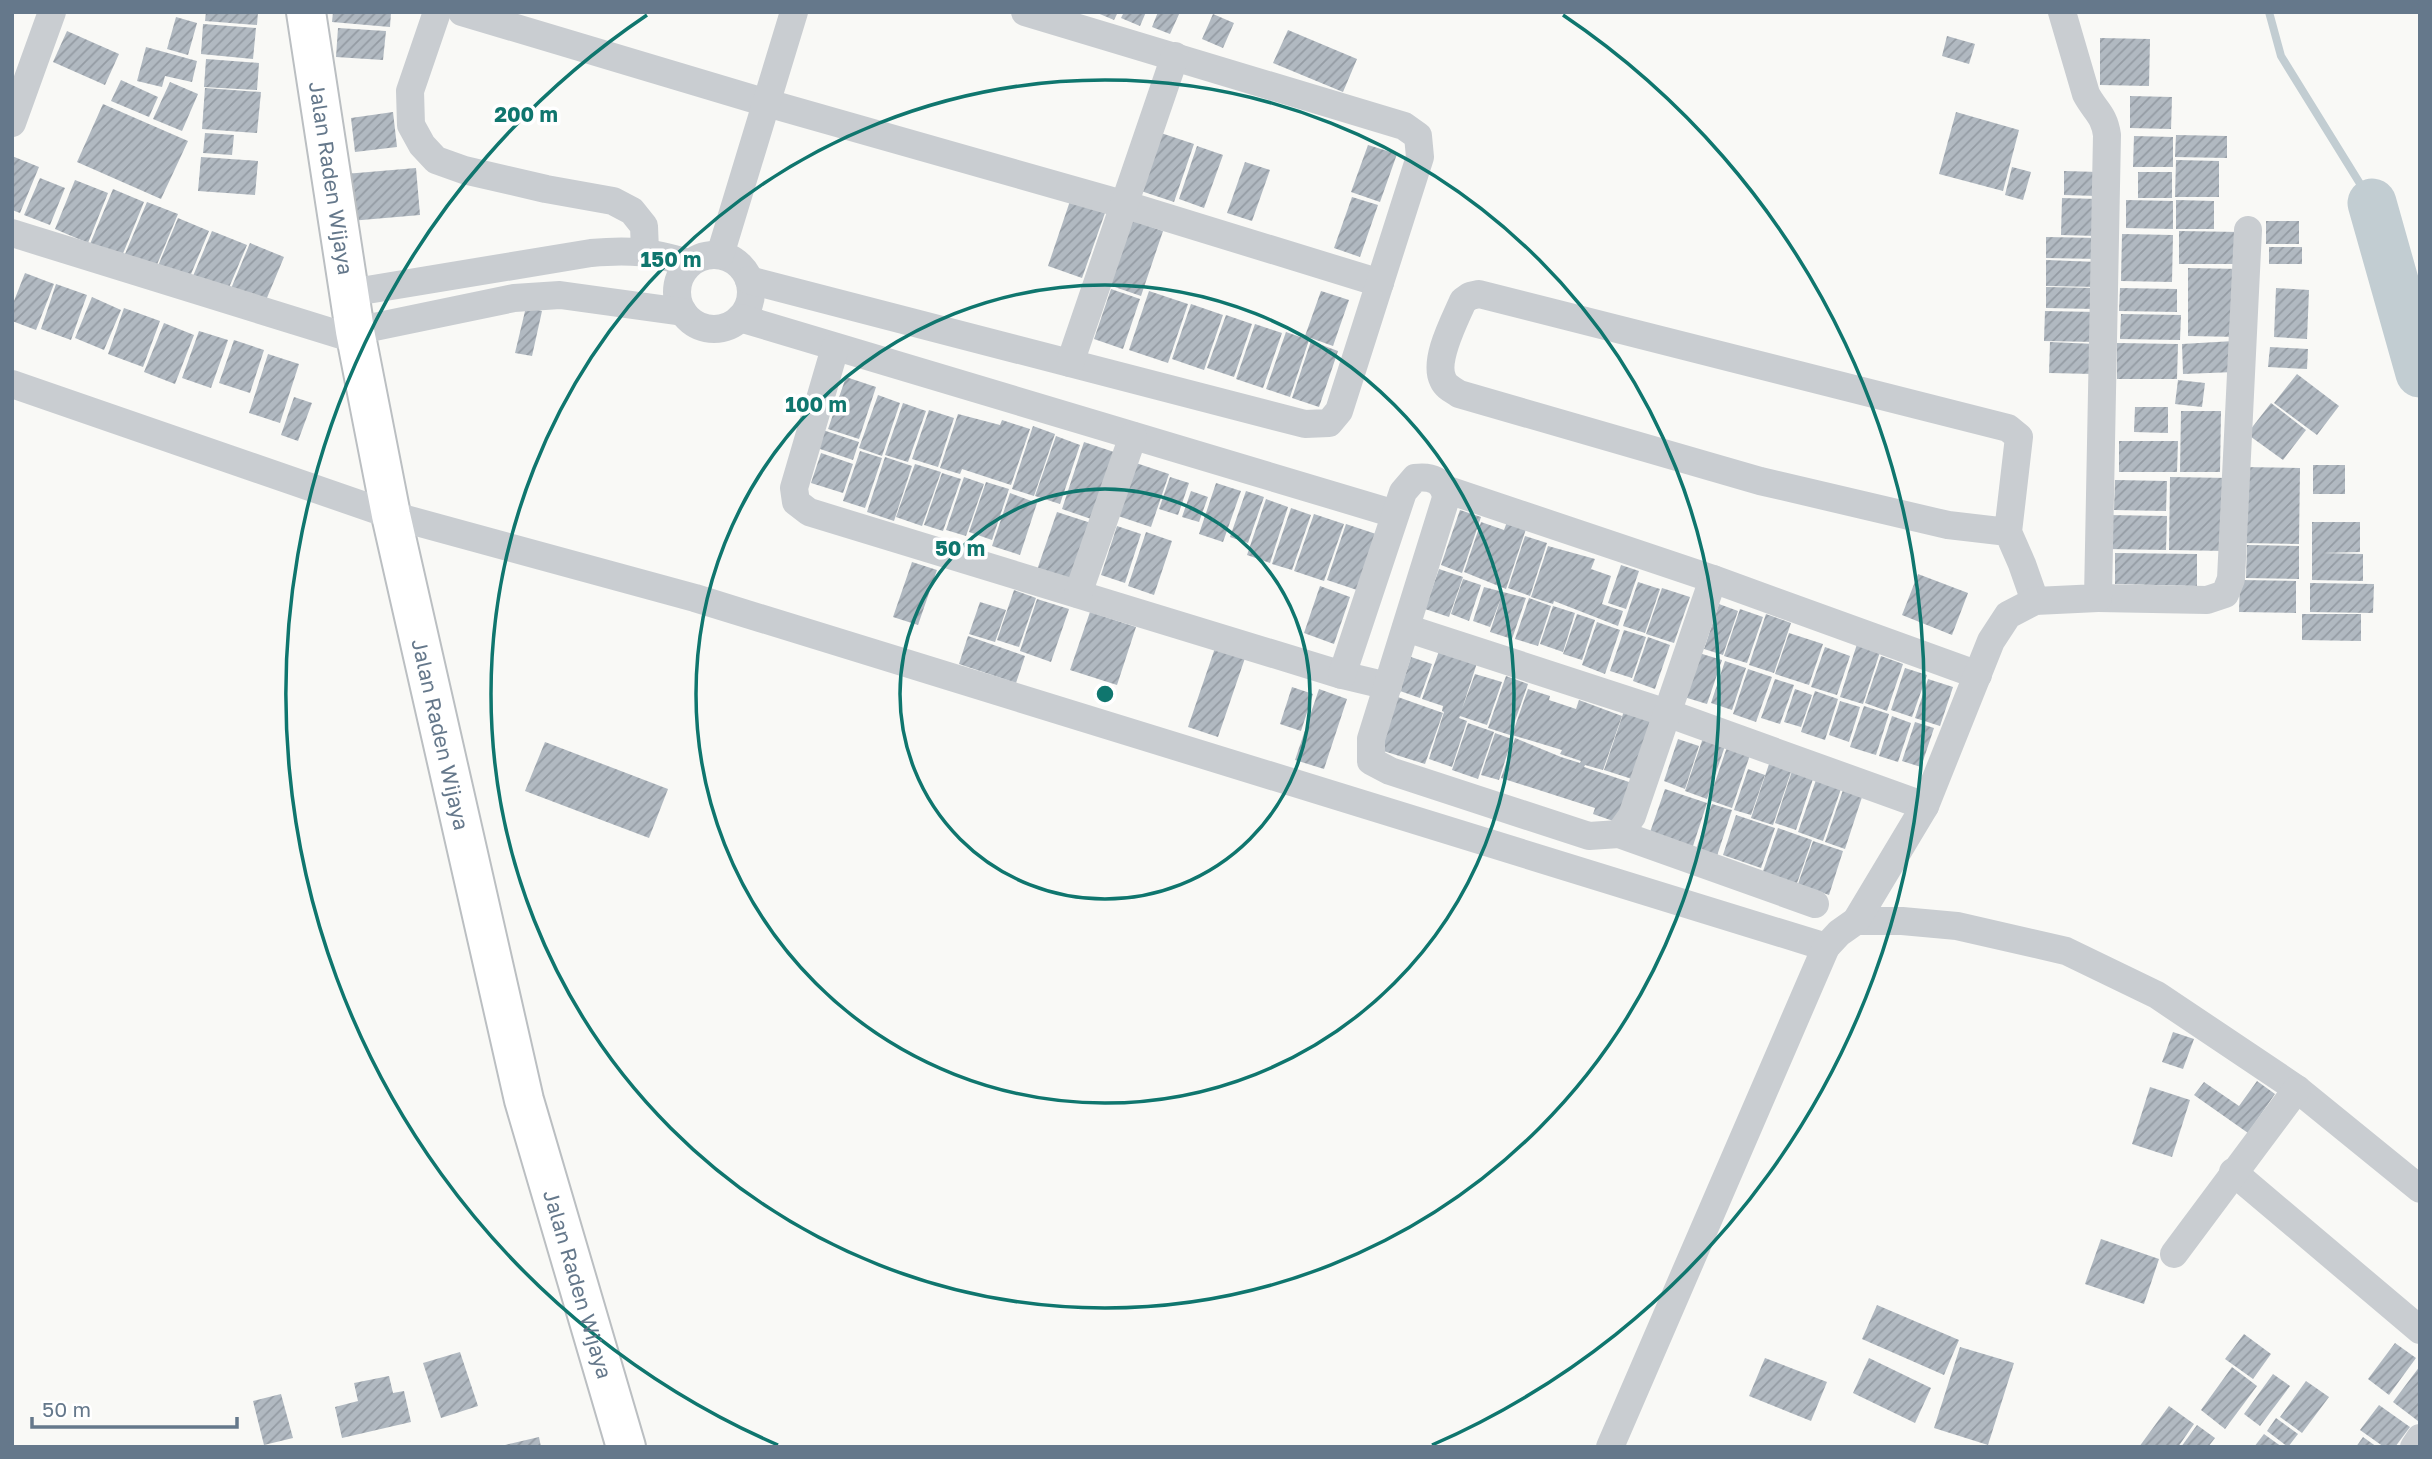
<svg xmlns="http://www.w3.org/2000/svg" width="2432" height="1459" font-family="'Golos Text',sans-serif">
	<defs>
		<pattern id="building-hatch" width="6" height="6" patternUnits="userSpaceOnUse" patternTransform="scale(1.75)"><rect width="6" height="6" fill="#b1b9c1"/><path d="M-1 1l2-2M0 6l6-6M5 7l2-2" fill="none" stroke="#949ba3"/></pattern>
	</defs>
	<rect width="100%" height="100%" fill="#f9f9f6"/>
	<g fill="none" stroke-linecap="round" stroke-linejoin="round">
		<path stroke="#c2cdd2" stroke-width="8" d="M2269 12 2281 56 2372 203"/>
		<path stroke="#c2cdd2" stroke-width="49" d="M2372 203 2420 373"/>
	</g>
	<g fill="url(#building-hatch)">
		<path d="M206 12H258L257 25 205 21Z"/>
		<path d="M333 12H391L390 27 332 22Z"/>
		<path d="M1095 12H1118L1114 20Z"/>
		<path d="M1124 12H1146L1140 26 1121 18Z"/>
		<path d="M1158 12H1180L1170 34 1152 27Z"/>
		<path d="M1213 14 1234 23 1223 48 1202 39Z"/>
		<path d="M176 17 197 23 188 55 167 49Z"/>
		<path d="M203 24 256 28 253 59 201 54Z"/>
		<path d="M338 28 386 31 383 60 336 57Z"/>
		<path d="M1288 30 1357 59 1343 92 1273 63Z"/>
		<path d="M67 31 119 54 105 85 53 62Z"/>
		<path d="M1947 36 1975 44 1969 64 1942 56Z"/>
		<path d="M2100 38 2150 39 2149 86 2100 85Z"/>
		<path d="M146 47 197 61 192 82 165 76 162 87 137 81Z"/>
		<path d="M206 59 259 63 257 90 204 87Z"/>
		<path d="M121 80 158 97 149 117 111 101Z"/>
		<path d="M170 82 198 94 182 131 153 119Z"/>
		<path d="M205 88 261 92 257 133 202 129Z"/>
		<path d="M2130 96 2172 97 2171 129 2130 128Z"/>
		<path d="M103 104 188 141 161 199 77 162Z"/>
		<path d="M393 112 397 147 355 152 351 118Z"/>
		<path d="M1956 112 2019 130 2003 191 1939 174Z"/>
		<path d="M205 133 234 135 232 155 203 153Z"/>
		<path d="M1161 133 1194 144 1174 202 1141 191Z"/>
		<path d="M2176 135 2227 136V158L2175 157Z"/>
		<path d="M2134 136 2173 137V167H2133Z"/>
		<path d="M1368 145 1397 154 1380 202 1351 192Z"/>
		<path d="M1197 146 1223 155 1204 208 1179 199Z"/>
		<path d="M12 156 39 167 20 213 12 210Z"/>
		<path d="M201 157 258 161 255 195 198 191Z"/>
		<path d="M2176 160 2219 161V197H2175Z"/>
		<path d="M1245 162 1270 170 1252 221 1227 213Z"/>
		<path d="M2012 167 2031 172 2023 200 2005 195Z"/>
		<path d="M416 168 420 215 350 221 345 174Z"/>
		<path d="M2064 171 2099 172 2098 196 2064 195Z"/>
		<rect x="2138" y="172" width="34" height="26"/>
		<path d="M40 178 65 188 50 225 24 215Z"/>
		<path d="M75 180 108 193 88 243 55 229Z"/>
		<path d="M113 189 144 202 122 256 90 244Z"/>
		<path d="M1352 197 1378 205 1360 257 1334 248Z"/>
		<path d="M2062 198 2099 199 2098 236 2061 235Z"/>
		<path d="M2126 200 2173 201V229L2126 228Z"/>
		<path d="M2176 200 2214 201V229H2176Z"/>
		<path d="M1070 201 1105 213 1082 278 1048 266Z"/>
		<path d="M147 202 178 214 156 267 125 254Z"/>
		<path d="M178 218 209 231 189 279 158 266Z"/>
		<path d="M1128 219 1163 231 1141 296 1106 284Z"/>
		<rect x="2266" y="221" width="33" height="23"/>
		<path d="M212 231 247 245 228 290 193 276Z"/>
		<path d="M2179 231 2240 232 2239 264H2179Z"/>
		<path d="M2122 234 2173 235 2172 282 2121 281Z"/>
		<path d="M2046 237 2100 238 2099 259 2046 258Z"/>
		<path d="M250 243 284 257 264 305 230 291Z"/>
		<rect x="2269" y="247" width="33" height="17"/>
		<path d="M2046 260 2099 262 2098 287 2046 286Z"/>
		<path d="M2188 268 2242 269 2240 337 2188 336Z"/>
		<path d="M25 273 54 284 36 330 12 321V306Z"/>
		<path d="M56 284 87 295 71 340 41 329Z"/>
		<path d="M2046 287 2096 288V309L2046 308Z"/>
		<path d="M2120 288 2177 289V312L2119 311Z"/>
		<path d="M2276 288 2309 290 2307 339 2274 337Z"/>
		<path d="M1111 289 1140 299 1123 349 1094 339Z"/>
		<path d="M1149 291 1188 304 1168 363 1129 350Z"/>
		<path d="M1321 291 1349 300 1333 346 1305 336Z"/>
		<path d="M92 297 121 310 104 350 75 338Z"/>
		<path d="M1191 304 1223 315 1204 370 1172 359Z"/>
		<path d="M526 307 542 311 532 356 515 353Z"/>
		<path d="M124 308 160 321 143 367 108 354Z"/>
		<path d="M2045 311 2097 312 2096 342 2044 341Z"/>
		<path d="M2121 314 2181 315 2180 340 2120 339Z"/>
		<path d="M1226 315 1252 324 1234 377 1207 368Z"/>
		<path d="M164 323 194 335 175 384 144 372Z"/>
		<path d="M1255 324 1282 333 1263 388 1236 379Z"/>
		<path d="M199 331 228 340 211 388 182 378Z"/>
		<path d="M1286 332 1309 340 1290 397 1266 389Z"/>
		<path d="M234 340 264 350 250 393 219 383Z"/>
		<path d="M1311 341 1338 351 1319 407 1292 398Z"/>
		<path d="M2234 341 2235 372 2183 374 2182 344Z"/>
		<path d="M2050 342 2095 344 2094 374 2049 373Z"/>
		<path d="M2117 343 2178 344 2177 379H2117Z"/>
		<path d="M2270 347 2308 349 2307 369 2268 367Z"/>
		<path d="M268 354 299 364 280 423 249 413Z"/>
		<path d="M2297 374 2339 406 2317 435 2274 403Z"/>
		<path d="M846 377 876 387 859 439 828 429Z"/>
		<path d="M2178 380 2205 383 2202 407 2175 404Z"/>
		<path d="M878 395 900 403 882 456 859 448Z"/>
		<path d="M294 397 312 403 298 441 281 435Z"/>
		<path d="M903 403 926 411 908 462 885 455Z"/>
		<path d="M2271 403 2306 430 2283 460 2247 434Z"/>
		<path d="M2135 407H2168V433L2134 432Z"/>
		<path d="M929 410 954 418 938 467 912 459Z"/>
		<path d="M2181 411H2221L2220 472H2180Z"/>
		<path d="M958 414 1000 425 1002 420 1030 429 1011 485 962 469 960 474 940 468Z"/>
		<path d="M1033 426 1055 434 1034 496 1012 489Z"/>
		<path d="M823 430 859 442 853 460 817 448Z"/>
		<path d="M1056 436 1080 445 1060 504 1035 496Z"/>
		<path d="M2119 441H2178L2177 472H2119Z"/>
		<path d="M1084 442 1117 453 1094 520 1062 509Z"/>
		<path d="M860 451 882 458 865 508 843 501Z"/>
		<path d="M821 453 853 464 843 493 811 483Z"/>
		<path d="M885 457 912 466 894 521 867 512Z"/>
		<path d="M1136 463 1169 474 1151 527 1118 516Z"/>
		<path d="M915 464 941 472 922 526 896 517Z"/>
		<rect x="2313" y="465" width="32" height="29"/>
		<path d="M2241 467 2300 468 2299 544 2240 543Z"/>
		<path d="M942 473 961 479 943 531 924 525Z"/>
		<path d="M964 477 984 484 966 536 946 530Z"/>
		<path d="M1170 477 1189 483 1178 515 1159 509Z"/>
		<path d="M2170 477 2229 478 2228 551 2169 550Z"/>
		<path d="M2115 480 2167 481 2166 511 2114 510Z"/>
		<path d="M986 482 1009 489 992 540 969 532Z"/>
		<path d="M1216 483 1241 491 1223 542 1199 534Z"/>
		<path d="M1191 491 1208 497 1199 522 1182 517Z"/>
		<path d="M1246 491 1264 497 1248 543 1230 537Z"/>
		<path d="M1010 493 1037 503 1020 555 992 546Z"/>
		<path d="M1266 499 1288 507 1270 563 1247 555Z"/>
		<path d="M1291 508 1311 515 1292 570 1272 564Z"/>
		<path d="M1460 510 1481 517 1462 573 1441 565Z"/>
		<path d="M1057 512 1091 523 1071 581 1037 570Z"/>
		<path d="M1314 514 1344 524 1324 581 1294 571Z"/>
		<path d="M2107 515 2167 516 2166 550 2107 549Z"/>
		<path d="M1481 522 1504 530 1507 522 1526 529 1506 589 1464 572Z"/>
		<path d="M2312 522H2360V552L2322 553 2363 554V581L2312 580Z"/>
		<path d="M1346 524 1376 534 1357 590 1327 580Z"/>
		<path d="M1117 526 1141 534 1125 583 1101 575Z"/>
		<path d="M1146 532 1172 541 1154 595 1128 586Z"/>
		<path d="M1525 536 1547 543 1530 596 1508 588Z"/>
		<path d="M2247 545 2299 546V579L2246 578Z"/>
		<path d="M1548 546 1595 559 1591 569 1611 576 1602 604 1623 611 1618 626 1554 601 1553 604 1531 597Z"/>
		<path d="M2115 553 2197 554V586L2115 584Z"/>
		<path d="M912 562 937 570 918 625 893 617Z"/>
		<path d="M1621 565 1639 571 1626 609 1608 603Z"/>
		<path d="M1439 569 1463 577 1449 617 1425 609Z"/>
		<path d="M1918 574 1968 593 1952 635 1902 615Z"/>
		<path d="M1463 579 1481 585 1469 621 1451 614Z"/>
		<path d="M2240 580 2296 581V613L2239 612Z"/>
		<path d="M1638 582 1660 589 1645 633 1623 626Z"/>
		<path d="M2310 583 2374 584 2373 613 2310 612Z"/>
		<path d="M1320 586 1350 597 1334 644 1304 633Z"/>
		<path d="M1484 587 1526 598 1512 639 1490 632 1501 598 1490 627 1473 621Z"/>
		<path d="M1662 588 1690 597 1674 643 1646 634Z"/>
		<path d="M1014 590 1036 598 1019 647 997 640Z"/>
		<path d="M1529 598 1551 606 1538 646 1515 639Z"/>
		<path d="M1037 599 1069 609 1051 662 1020 651Z"/>
		<path d="M980 602 1006 610 995 642 969 634Z"/>
		<path d="M1719 604 1738 611 1723 655 1704 649Z"/>
		<path d="M1553 606 1575 613 1563 652 1540 644Z"/>
		<path d="M1740 609 1763 617 1747 663 1724 656Z"/>
		<path d="M1090 612 1136 627 1117 685 1070 670Z"/>
		<path d="M1577 614 1595 620 1582 660 1563 654Z"/>
		<path d="M1766 614 1791 623 1774 673 1749 665Z"/>
		<path d="M2302 614H2361V641L2302 640Z"/>
		<path d="M1597 622 1620 630 1605 674 1582 665Z"/>
		<path d="M1624 630 1646 637 1632 678 1610 671Z"/>
		<path d="M1789 633 1823 644 1809 685 1775 674Z"/>
		<path d="M968 636 1025 656 1016 683 959 664Z"/>
		<path d="M1648 637 1670 645 1655 689 1633 681Z"/>
		<path d="M1858 641 1881 649 1863 704 1840 697Z"/>
		<path d="M1825 647 1850 656 1837 695 1811 687Z"/>
		<path d="M1215 648 1245 658 1218 737 1188 727Z"/>
		<path d="M1439 651 1477 663 1462 709 1475 674 1502 682 1487 725 1460 716 1459 718 1467 721 1452 767 1429 759 1444 712 1442 711 1443 706 1422 699Z"/>
		<path d="M1699 653 1722 660 1707 704 1684 697Z"/>
		<path d="M1881 656 1903 664 1887 711 1865 703Z"/>
		<path d="M1411 657 1432 664 1420 698 1400 691Z"/>
		<path d="M1725 661 1746 668 1732 710 1711 703Z"/>
		<path d="M1905 668 1927 675 1912 717 1891 710Z"/>
		<path d="M1748 669 1772 677 1756 722 1733 714Z"/>
		<path d="M1506 676 1528 684 1510 735 1488 728Z"/>
		<path d="M1775 679 1794 685 1780 724 1761 718Z"/>
		<path d="M1928 679 1953 687 1940 726 1915 718Z"/>
		<path d="M1292 687 1313 694 1301 731 1280 724Z"/>
		<path d="M1319 689 1347 699 1324 769 1295 760Z"/>
		<path d="M1528 689 1550 696 1549 700 1576 709 1579 700 1622 716 1603 770 1585 765 1584 767 1632 783 1619 823 1593 814 1595 808 1501 778 1515 738 1561 757 1580 763 1581 761 1560 754 1562 750 1512 735Z"/>
		<path d="M1795 689 1812 695 1801 727 1784 722Z"/>
		<path d="M1815 691 1838 699 1825 740 1801 732Z"/>
		<path d="M1395 696 1443 713 1425 764 1377 749Z"/>
		<path d="M1840 701 1860 707 1849 742 1829 735Z"/>
		<path d="M1864 706 1889 714 1876 755 1850 747Z"/>
		<path d="M1624 711 1655 722 1635 780 1604 770Z"/>
		<path d="M1892 716 1911 723 1898 762 1879 756Z"/>
		<path d="M1915 722 1934 728 1921 767 1902 761Z"/>
		<path d="M1468 723 1494 732 1478 779 1452 770Z"/>
		<path d="M1495 733 1512 739 1499 780 1481 775Z"/>
		<path d="M1703 738 1725 746 1707 799 1685 791Z"/>
		<path d="M1678 739 1699 746 1685 789 1664 781Z"/>
		<path d="M545 742 668 789 649 838 525 791Z"/>
		<path d="M1727 747 1750 755 1732 808 1709 800Z"/>
		<path d="M1770 761 1792 769 1773 825 1751 818Z"/>
		<path d="M1748 769 1765 775 1751 815 1734 810Z"/>
		<path d="M1792 771 1813 779 1796 830 1775 823Z"/>
		<path d="M1816 780 1841 789 1823 841 1798 832Z"/>
		<path d="M1844 787 1863 794 1845 849 1825 842Z"/>
		<path d="M1665 789 1707 803 1691 852 1648 838Z"/>
		<path d="M1712 804 1732 810 1715 862 1694 855Z"/>
		<path d="M1736 815 1775 828 1761 868 1723 855Z"/>
		<path d="M1778 828 1812 840 1795 889 1761 877Z"/>
		<path d="M1813 841 1843 851 1829 895 1798 884Z"/>
		<path d="M2173 1032 2194 1039 2183 1069 2162 1062Z"/>
		<path d="M2257 1081 2275 1094 2248 1133 2194 1095 2204 1082 2239 1106Z"/>
		<path d="M2150 1087 2190 1100 2172 1157 2132 1144Z"/>
		<path d="M2101 1239 2159 1259 2144 1304 2085 1284Z"/>
		<path d="M1877 1305 1959 1340 1944 1375 1862 1339Z"/>
		<path d="M2244 1334 2271 1354 2253 1379 2225 1359Z"/>
		<path d="M2395 1343 2416 1358 2389 1395 2368 1379Z"/>
		<path d="M1960 1347 2014 1363 1988 1445 1934 1428Z"/>
		<path d="M460 1352 478 1406 441 1418 423 1363Z"/>
		<path d="M1765 1358 1827 1382 1811 1421 1749 1396Z"/>
		<path d="M1869 1358 1931 1388 1915 1423 1853 1393Z"/>
		<path d="M2420 1366V1419L2418 1421 2393 1402Z"/>
		<path d="M2232 1367 2257 1386 2225 1429 2201 1410Z"/>
		<path d="M2273 1374 2290 1386 2260 1426 2244 1414Z"/>
		<path d="M389 1376 393 1393 404 1391 411 1422 342 1438 335 1407 358 1401 354 1383Z"/>
		<path d="M2306 1381 2329 1397 2302 1433 2280 1417Z"/>
		<path d="M281 1394 293 1438 264 1445 253 1401Z"/>
		<path d="M2379 1405 2410 1427 2395 1447H2384L2360 1430Z"/>
		<path d="M2169 1406 2194 1424 2178 1447H2139Z"/>
		<path d="M2276 1418 2298 1434 2288 1447 2267 1431Z"/>
		<path d="M2197 1425 2215 1438 2208 1447H2181Z"/>
		<path d="M2264 1434 2282 1447H2254Z"/>
		<path d="M539 1437 541 1447H501V1446Z"/>
		<path d="M2363 1437 2377 1447H2356Z"/>
	</g>
	<g fill="none" stroke-linecap="round" stroke-linejoin="round">
		<defs>
			<g id="trunk">
				<path id="s1" d="M306 12 355 331 391 515 524 1100 626 1447"/>
			</g>
		</defs>
		<use href="#trunk" stroke="#bbbfc2" stroke-width="42"/>
		<g stroke="#c9cdd1" stroke-width="28">
			<path d="M437 12 410 91 411 125 422 145 436 160 464 170 546 189 613 201 632 211 644 226 645 251"/>
			<path d="M462 12 767 103 1126 205 1380 283"/>
			<path d="M12 123 52 12"/>
			<path d="M12 233 357 340"/>
			<circle cx="714" cy="292" r="37"/>
			<path d="M720 255 794 12"/>
			<path d="M749 280 1305 424 1329 423 1339 411 1420 157 1418 136 1404 126 1025 12"/>
			<path d="M349 293 591 253C632 249 650 252 689 263"/>
			<path d="M740 318 1395 514"/>
			<path d="M355 331 514 298 560 295 683 312"/>
			<path d="M835 348 794 488 796 502 809 512 1342 675 1388 686"/>
			<path d="M1070 363 1175 56"/>
			<path d="M12 384 391 515 695 598 1826 947"/>
			<path d="M1445 489 1713 579 1978 675"/>
			<path d="M2008 532 1948 525 1760 481 1459 394C1453 390 1446 387 1443 380 1433 360 1455 320 1463 301L1470 296 1479 294 2008 428 2019 437 2008 532 2022 564 2035 601"/>
			<path d="M1078 594 1133 436"/>
			<path d="M2098 598 2207 600 2225 594 2231 579 2248 230"/>
			<path d="M1406 628 1667 713 1925 806"/>
			<path d="M1342 675 1403 492 1415 478C1431 476 1444 480 1446 498L1371 739V761L1390 771 1589 836 1619 834 1815 904"/>
			<path d="M1619 834 1632 816 1713 579"/>
			<path d="M1856 921H1902L1957 926 2066 951 2157 995 2297 1089 2420 1189"/>
			<path d="M2233 1172 2420 1330"/>
			<path d="M2174 1254 2297 1089"/>
			<path d="M1610 1447 1826 947 1839 933 1856 921 1925 806 1991 641 2008 615 2035 601 2098 598 2107 135C2104 114 2095 111 2086 94L2062 12"/>
			<path d="M2414 1447 2420 1438"/>
		</g>
		<use href="#trunk" stroke="#fff" stroke-width="38"/>
	</g>
	<g fill="none" stroke="#0f766e" stroke-width="3.5">
		<circle cx="1105" cy="694" r="205"/>
		<circle cx="1105" cy="694" r="409"/>
		<circle cx="1105" cy="694" r="614"/>
		<path d="M778 1445A819 819 0 0 1 647 15M1563 15A819 819 0 0 1 1432 1445"/>
	</g>
	<g text-anchor="middle" dominant-baseline="central" stroke-width="7" stroke-linejoin="round" paint-order="stroke">
		<g font-size="21" fill="#65788b" stroke="#fff">
			<text stroke="none"><textPath href="#s1" startOffset="168">Jalan Raden Wijaya</textPath></text>
			<text stroke="none"><textPath href="#s1" startOffset="735">Jalan Raden Wijaya</textPath></text>
			<text stroke="none"><textPath href="#s1" startOffset="1302">Jalan Raden Wijaya</textPath></text>
		</g>
	</g>
	<circle cx="1105" cy="694" r="10" fill="#0f766e" stroke="#fff" stroke-width="3.5"/>
	<g font-size="21" text-anchor="middle" font-weight="bold" fill="#0f766e" stroke="#fff" stroke-width="7" stroke-linejoin="round" paint-order="stroke">
		<text x="526" y="122">200 m</text>
		<text x="671" y="267">150 m</text>
		<text x="816" y="412">100 m</text>
		<text x="960" y="556">50 m</text>
	</g>
	<rect width="2432" height="1459" fill="none" stroke="#65788b" stroke-width="28"/>
	<path d="M32 1417v10h205v-10" fill="none" stroke="#65788b" stroke-width="3.5"/>
	<text x="42" y="1417" font-size="21" fill="#65788b" stroke="#ffffff" stroke-width="5" paint-order="stroke">50 m</text>
</svg>
